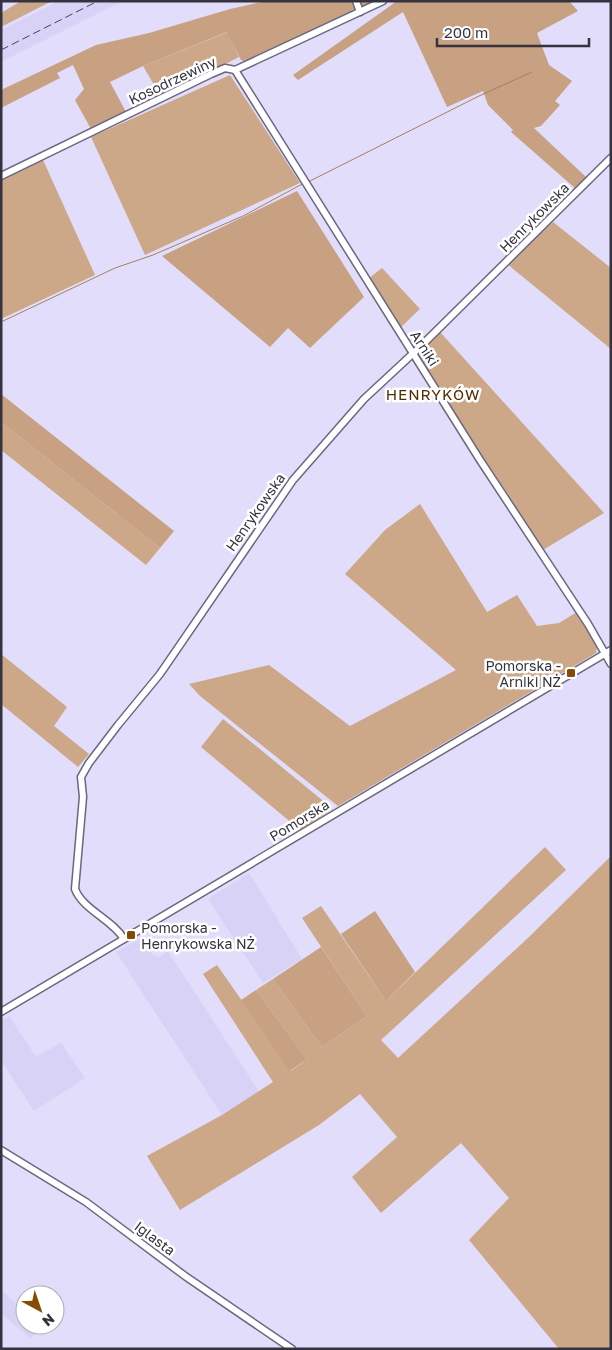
<svg xmlns="http://www.w3.org/2000/svg" width="612" height="1350" font-family="'Golos Text',sans-serif">
	<rect width="100%" height="100%" fill="#e1ddfb"/>
	<g fill="#d8d2f7">
		<path d="M59 1H123L1 62V30Z"/>
		<path d="M249 873 302 959 263 983 208 899Z"/>
		<path d="M142 938 154 956 156 955 158 958 168 951 259 1092 222 1115 116 952Z"/>
		<path d="M9 1016 36 1057 61 1043 85 1078 34 1111 1 1060V1020Z"/>
		<path d="M1 1290 25 1311V1325L43 1326 31 1339 1 1313Z"/>
	</g>
	<g fill="#cca788">
		<path d="M21 1H52L1 27V13Z"/>
		<path d="M228 32 239 57 161 97 143 66Z"/>
		<path d="M230 75 300 183 145 255 91 137Z"/>
		<path d="M43 160 95 275 1 319V179Z"/>
		<path d="M553 222 611 268V349L507 264Z"/>
		<path d="M382 268 420 309 400 328 368 279Z"/>
		<path d="M440 332 604 513 543 550 418 355Z"/>
		<path d="M1 422 160 548 146 565 1 450Z"/>
		<path d="M420 504 487 612 517 595 537 626 559 623 577 612 597 647 596 653 338 806 200 696 189 684 269 665 350 726 456 670 345 574 385 530Z"/>
		<path d="M1 654 67 707 54 726 89 754 78 767 1 704Z"/>
		<path d="M223 719 333 809 300 830 201 747Z"/>
		<path d="M545 847 566 870 381 1040 398 1058 529 937 611 856V1349H559L469 1240 509 1198 461 1143 381 1213 352 1177 397 1137 360 1094 319 1125 180 1210 147 1156 222 1115 273 1082 203 974 217 965 291 1071 307 1059 256 990 273 979 322 1047 367 1016 302 918 321 906 386 1001Z"/>
	</g>
	<g fill="#c7a182">
		<path d="M266 1H383L249 63 241 60 227 32 143 66 110 82 126 112 91 129 75 100 84 89 73 65 57 73 60 78 1 108V90L96 45 149 33 230 9Z"/>
		<path d="M397 1H569L578 11 537 33 549 65 572 81 555 101 560 105 541 126 534 128 587 178 576 189 511 132 513 130 488 105 483 91 447 107 403 12 298 80 293 75Z"/>
		<path d="M297 191 364 297 310 348 288 328 270 347 162 256Z"/>
		<path d="M1 394 174 531 160 548 1 422Z"/>
		<path d="M375 911 415 972 386 1001 341 934Z"/>
		<path d="M321 947 367 1016 322 1047 273 979Z"/>
		<path d="M256 990 307 1059 290 1071 241 1000Z"/>
	</g>
	<g fill="none" stroke-linecap="round" stroke-linejoin="round">
		<g stroke="#a48062" stroke-width="1">
			<path d="M308 182 479 96 532 72"/>
			<path d="M1 322 115 268 153 255 243 216 304 183"/>
		</g>
		<defs>
			<g id="minor">
				<path d="M356 1 360 12"/>
				<path d="M235 70 480 460 588 624 611 664"/>
				<path d="M1 176 211 74 225 68 235 70 383 1"/>
				<path d="M124 939C112 919 83 910 75 889L83 797 81 777 89 763 118 725 160 674 293 480 364 399 420 347 611 158"/>
				<path d="M1 1012 611 650"/>
				<path d="M1 1150 86 1202 185 1276 292 1349"/>
			</g>
		</defs>
		<use href="#minor" stroke="#6b6781" stroke-width="9"/>
		<use href="#minor" stroke="#fff" stroke-width="6"/>
		<path stroke="#474452" stroke-width="1" stroke-dasharray="8 4" stroke-linecap="butt" d="M1 50 98 1"/>
	</g>
	<g fill="#864b02" stroke="#fff" stroke-width="2">
		<rect x="566" y="668" width="10" height="10" rx="2.5"/>
		<rect x="126" y="930" width="10" height="10" rx="2.5"/>
	</g>
	<g text-anchor="middle" dominant-baseline="central" stroke-width="5" stroke-linejoin="round" paint-order="stroke">
		<g font-size="14" fill="#35333f" stroke="#fff">
			<text transform="translate(172 80) rotate(-25)">Kosodrzewiny</text>
			<text transform="translate(534 217) rotate(-45)">Henrykowska</text>
			<text transform="translate(425 348) rotate(57)">Arniki</text>
			<text transform="translate(255 512) rotate(-55)">Henrykowska</text>
			<text transform="translate(299 820) rotate(-31)">Pomorska</text>
			<text transform="translate(155 1238) rotate(37)">Iglasta</text>
		</g>
		<g font-size="14" fill="#35333f" stroke="#fff" text-anchor="end">
			<text x="561" y="665">Pomorska -<tspan x="561" dy="16">Arniki NŻ</tspan></text>
			<text x="141" y="927" text-anchor="start">Pomorska -<tspan x="141" dy="16">Henrykowska NŻ</tspan></text>
		</g>
		<g font-size="15" letter-spacing="1" fill="#532b00" stroke="#fff">
			<text x="433" y="394">HENRYKÓW</text>
		</g>
	</g>
	<rect width="612" height="1350" fill="none" stroke="#35333f" stroke-width="5"/>
	<g transform="translate(40 1310) rotate(140)"><circle r="24" fill="#ffffff" stroke="#aeadb2"/>
	<path d="M0-4L9 19L0 12L-9 19Z" fill="#864b02"/>
	<text y="-8" font-size="14" font-weight="bold" text-anchor="middle" fill="#35333f">N</text>
	</g>
	<path d="M437 38v8h152v-8" fill="none" stroke="#35333f" stroke-width="2.5"/>
	<text x="444" y="38" font-size="15" fill="#35333f" stroke="#ffffff" stroke-width="4" paint-order="stroke">200 m</text>
</svg>
